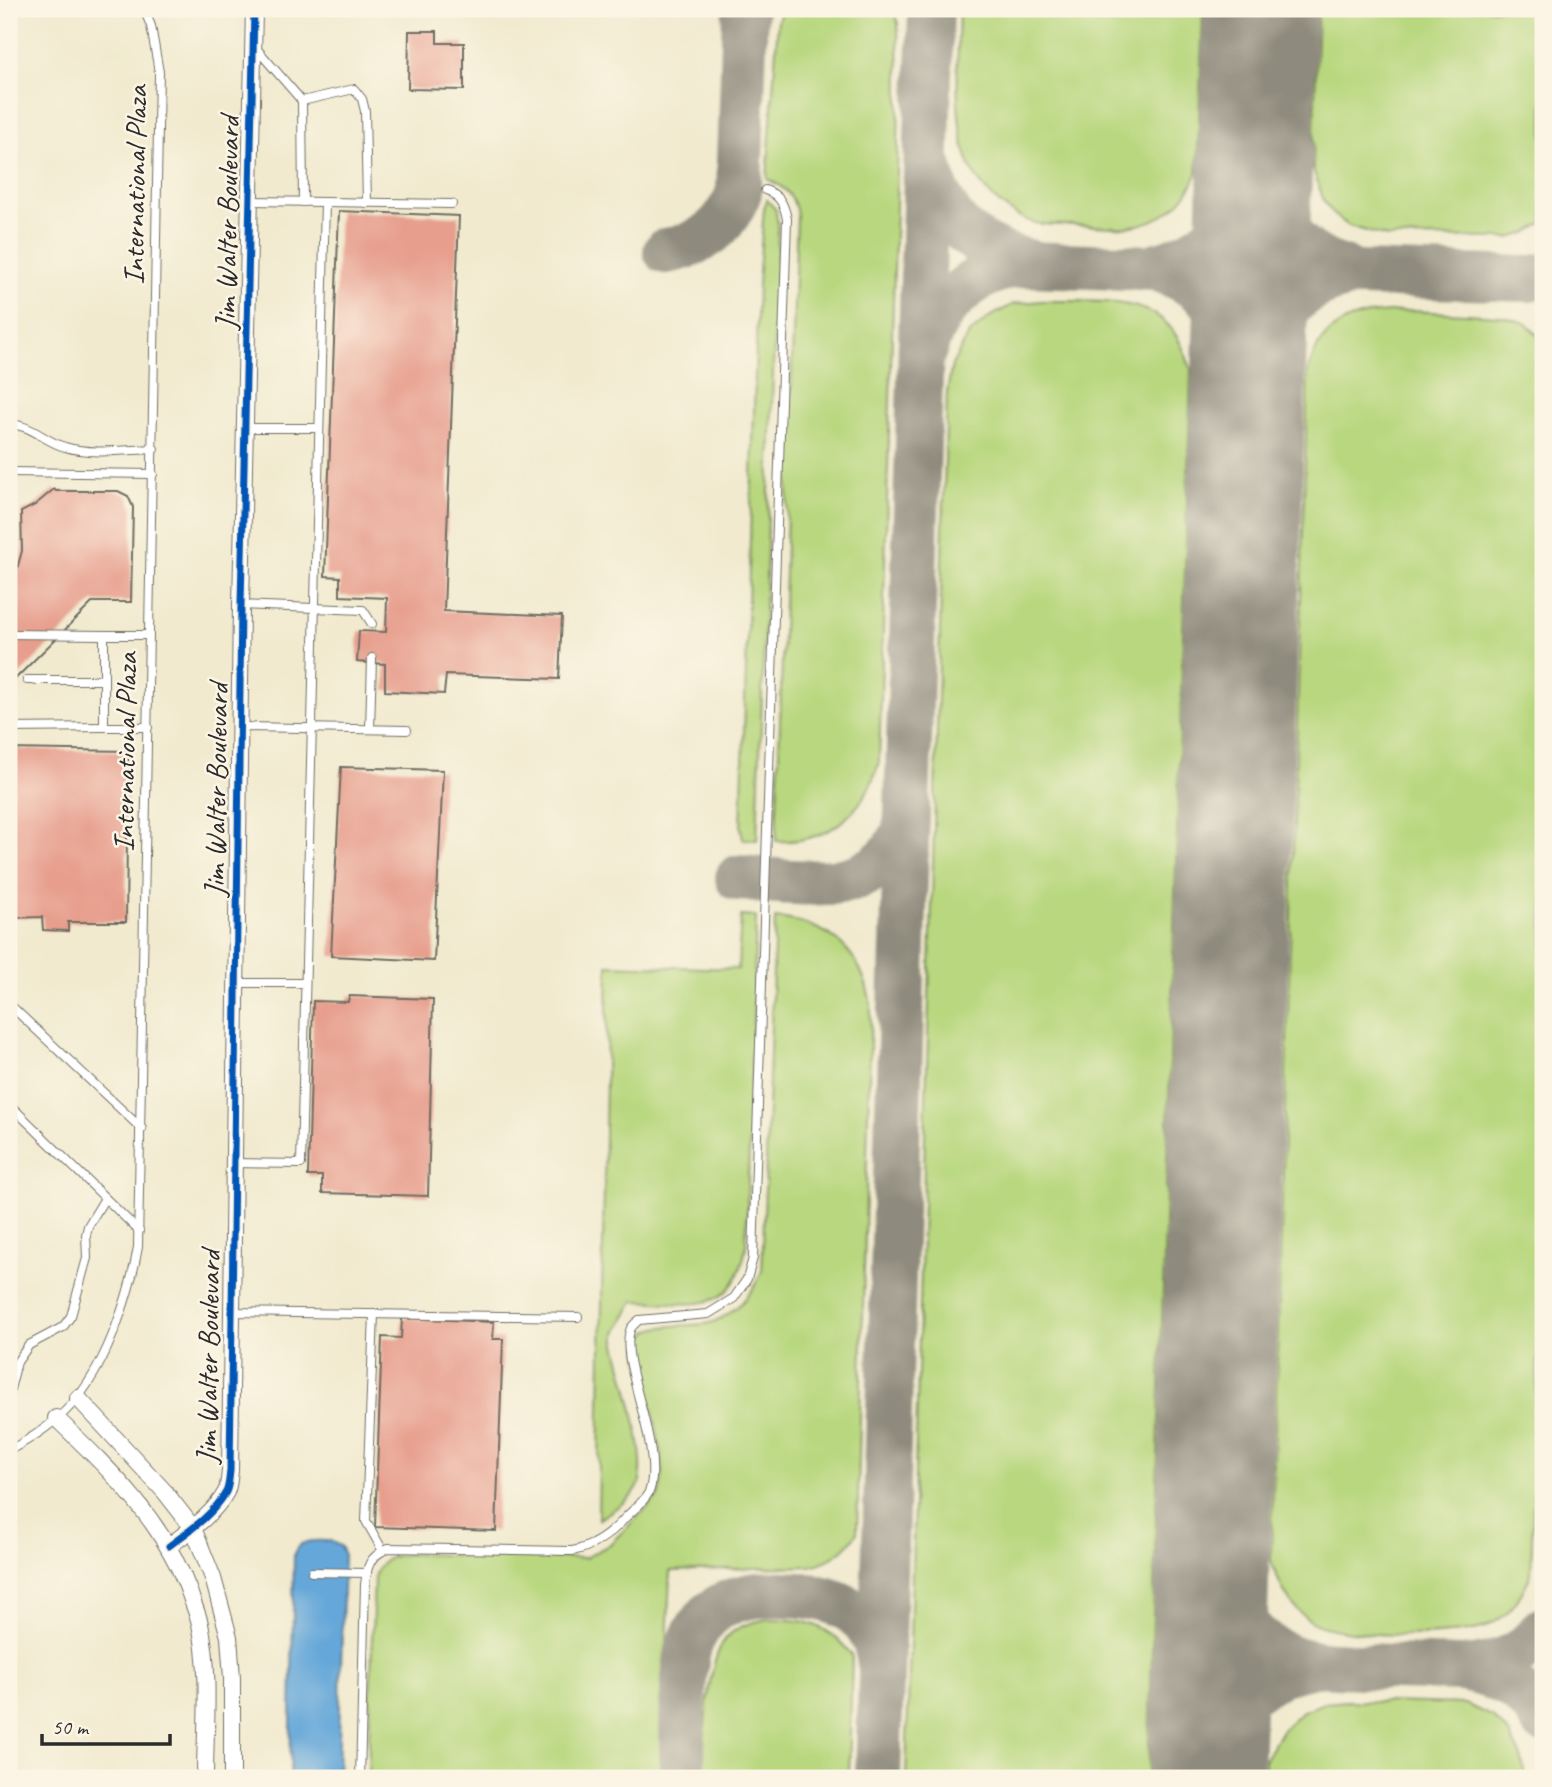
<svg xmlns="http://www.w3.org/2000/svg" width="1552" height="1787" font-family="Caveat,sans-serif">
	<rect width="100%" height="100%" fill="#fcf5e5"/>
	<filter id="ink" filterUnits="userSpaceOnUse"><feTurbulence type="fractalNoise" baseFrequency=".0143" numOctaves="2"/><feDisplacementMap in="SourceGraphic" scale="14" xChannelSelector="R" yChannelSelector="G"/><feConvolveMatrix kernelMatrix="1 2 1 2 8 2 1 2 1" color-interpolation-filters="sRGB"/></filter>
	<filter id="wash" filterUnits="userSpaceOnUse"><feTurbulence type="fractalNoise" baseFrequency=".00686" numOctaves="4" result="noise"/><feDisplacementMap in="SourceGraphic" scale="28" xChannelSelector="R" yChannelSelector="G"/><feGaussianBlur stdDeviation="1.57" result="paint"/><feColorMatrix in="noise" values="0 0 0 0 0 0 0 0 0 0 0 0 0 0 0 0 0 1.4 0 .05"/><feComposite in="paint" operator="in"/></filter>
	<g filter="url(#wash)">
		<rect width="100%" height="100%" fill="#f1eacf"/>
		<g fill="#b8d77e" stroke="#728154" stroke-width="2">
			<path d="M783 9H893L898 23 899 107 879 762C865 812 829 844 776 841L797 215C794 195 785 187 767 179L778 20Z"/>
			<path d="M959 9H1203L1197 172C1188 203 1159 224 1126 227 1110 228 1093 226 1077 225 1064 224 1048 226 1035 223 1009 215 983 192 971 168 952 126 958 54 959 9Z"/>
			<path d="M1318 9H1543V223L1527 233 1510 238 1387 237 1349 226 1334 215 1324 201 1313 169Z"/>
			<path d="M767 200 776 210 778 228 757 840 743 839 741 828 758 284 764 208Z"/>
			<path d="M1041 301C1078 302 1141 295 1168 325 1180 338 1185 353 1191 369L1148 1778H906L947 392 952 365 969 334 991 316 1014 304Z"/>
			<path d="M1413 311 1501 316 1525 323 1543 340V1190L1531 1574C1521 1596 1511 1616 1487 1626 1459 1639 1338 1638 1312 1622 1290 1608 1278 1583 1271 1560L1308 370C1311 362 1314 352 1319 345 1340 311 1378 312 1413 311Z"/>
			<path d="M741 916 756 917 746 1246C734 1320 691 1302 634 1301L616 1333V1344C623 1374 652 1464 637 1489 629 1502 610 1511 598 1520L608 965 738 969Z"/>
			<path d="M775 918C830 923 863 951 871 1006L857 1533C845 1551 833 1560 811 1566L670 1571 662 1778H368L374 1577C381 1559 392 1555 410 1554L585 1558 609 1545 658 1497C671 1464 647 1392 639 1357 635 1313 688 1331 713 1322 735 1313 754 1293 762 1271Z"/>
			<path d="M768 1619C806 1619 829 1624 852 1656L849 1778H702C705 1744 704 1660 728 1636 739 1625 753 1622 768 1619Z"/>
			<path d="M1346 1701 1466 1704 1493 1717 1510 1735 1521 1757 1526 1778H1265V1759L1283 1729 1301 1712 1324 1703Z"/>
		</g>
		<path fill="#65a7d9" stroke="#486982" stroke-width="2" d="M330 1541 340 1546 344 1555 338 1778H290L294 1554C298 1538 317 1541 330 1541Z"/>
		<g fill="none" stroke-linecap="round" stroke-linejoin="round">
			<g stroke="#8e8a7d" stroke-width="46">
				<path d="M1260 149C1259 206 1291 255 1347 270"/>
				<path d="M930 168C942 224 979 252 1033 263"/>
				<path d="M666 251C703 245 726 227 739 192L745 9"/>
				<path d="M1157 265C1203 255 1242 219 1250 171 1253 150 1253 128 1253 106 1254 74 1255 41 1256 9"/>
				<path d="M1160 270C1209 286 1240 325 1245 377L1240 540"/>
				<path d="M924 350C938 303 974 271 1022 264L1529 279 1543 276"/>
				<path d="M1253 390C1257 335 1288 289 1345 276"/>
				<path d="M738 878C769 880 815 886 846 880 875 874 903 849 907 819"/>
				<path d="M1222 1391 1217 1545C1219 1598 1249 1647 1303 1661 1322 1666 1342 1665 1361 1666 1395 1667 1429 1668 1463 1669 1496 1667 1524 1656 1543 1629"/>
				<path d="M1463 1669C1498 1676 1526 1689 1543 1721"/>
				<path d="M682 1778C683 1745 679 1667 692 1639 709 1602 744 1593 782 1594 831 1595 873 1607 880 1663"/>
				<path d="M878 1778 931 9"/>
				<path d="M1210 1778C1212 1713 1261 1670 1323 1664"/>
			</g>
			<path stroke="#8e8a7d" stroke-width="114" d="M1206 1778 1260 9"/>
		</g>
		<g id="blocks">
			<g fill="#e79e8d">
				<path d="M409 31H437V43H464V90L408 89Z"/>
				<path d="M339 211 459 216 444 611 562 616 559 679 446 675 444 694 385 691V664L357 662 359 631 386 632 387 598 340 596V577L325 576Z"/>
				<path d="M54 489 56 491H118L128 496 133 507 131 602H93L9 685V582L17 569 22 551 21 512 35 505Z"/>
				<path d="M9 749 128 751 126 922H68V931L43 930 42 917 9 918Z"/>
				<path d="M341 767 443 770 434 961 331 956Z"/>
				<path d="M349 996 433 999 428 1196 322 1193V1176H308L313 1001 348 1002Z"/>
				<path d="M402 1318 494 1322 493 1339H503L496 1531 375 1527 382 1337 401 1338Z"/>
			</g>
		</g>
	</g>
	<g filter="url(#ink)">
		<use href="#blocks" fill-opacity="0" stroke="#706e64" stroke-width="2"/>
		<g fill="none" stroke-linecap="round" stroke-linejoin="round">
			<defs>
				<g id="service">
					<path d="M256 48 302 101"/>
					<path d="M303 202 302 101 354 89 362 99 365 111 367 203"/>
					<path d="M325 202 452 204"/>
					<path d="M9 425C30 423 45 442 65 447 92 455 125 450 154 449"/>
					<path d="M245 428H319"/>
					<path d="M9 472 153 474"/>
					<path d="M241 605 363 610 372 624"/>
					<path d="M9 634 104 635"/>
					<path d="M27 680H104"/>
					<path d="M148 727H104V635H149"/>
					<path d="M240 727 407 730"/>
					<path d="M9 728 104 727"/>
					<path d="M370 729 372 658"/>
					<path d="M235 983H305"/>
					<path d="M9 1004 142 1129"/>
					<path d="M9 1104 139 1231"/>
					<path d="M233 1163 301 1164 325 202 250 201"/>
					<path d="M232 1312 578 1317"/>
					<path d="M374 1314 366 1521 383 1551"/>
					<path d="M9 1393 17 1362 29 1345 63 1327 71 1316 87 1258 86 1235 88 1226 105 1198"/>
					<path d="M9 1450C32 1439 62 1418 78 1397 108 1360 130 1294 138 1247L159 72 151 26 144 9"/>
					<path d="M312 1572 367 1573"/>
					<path d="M360 1778 365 1585C367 1564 370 1557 388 1548L572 1551C594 1547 611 1534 626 1517 633 1510 648 1498 650 1489 663 1444 617 1358 631 1328 633 1325 636 1323 639 1320L708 1314 734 1298 747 1279 753 1258 787 219C784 204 780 195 765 190"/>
				</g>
				<g id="minor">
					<path d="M78 1398 165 1492 193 1528 213 1578 229 1637 232 1678V1778"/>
					<path d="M56 1418C110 1470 164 1521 190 1594 193 1604 198 1614 200 1624 211 1674 205 1728 205 1778"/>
					<path d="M169 1546C189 1531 214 1514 226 1492 229 1486 229 1478 230 1471L241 605 254 9"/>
				</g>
			</defs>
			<use href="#service" stroke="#706e64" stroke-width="10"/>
			<use href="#minor" stroke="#706e64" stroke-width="18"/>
			<use href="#service" stroke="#fff" stroke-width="8"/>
			<use href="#minor" stroke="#fff" stroke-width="16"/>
			<defs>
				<path id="cycleway" d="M169 1546C189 1531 214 1514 226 1492 229 1486 229 1478 230 1471L241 605 254 9"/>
			</defs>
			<use href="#cycleway" stroke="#fcf5e5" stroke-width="11"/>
			<use href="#cycleway" stroke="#0057b8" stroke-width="7"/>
		</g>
	</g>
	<g text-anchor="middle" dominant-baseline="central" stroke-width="5" stroke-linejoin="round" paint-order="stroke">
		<g font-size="30" fill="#2b2b2b" stroke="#fcf5e5">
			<text transform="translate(135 185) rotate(-89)">International Plaza</text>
			<text transform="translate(227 223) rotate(-89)">Jim Walter Boulevard</text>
			<text transform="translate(125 752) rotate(-89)">International Plaza</text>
			<text transform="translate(216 790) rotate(-89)">Jim Walter Boulevard</text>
			<text transform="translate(208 1357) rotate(-89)">Jim Walter Boulevard</text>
		</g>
	</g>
	<rect width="1552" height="1787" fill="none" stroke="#fcf5e5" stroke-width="35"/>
	<path d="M42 1734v10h128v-10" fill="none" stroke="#2b2b2b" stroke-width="3.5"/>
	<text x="52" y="1734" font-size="21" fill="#2b2b2b" stroke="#fcf5e5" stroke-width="5" paint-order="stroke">50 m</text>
</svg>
